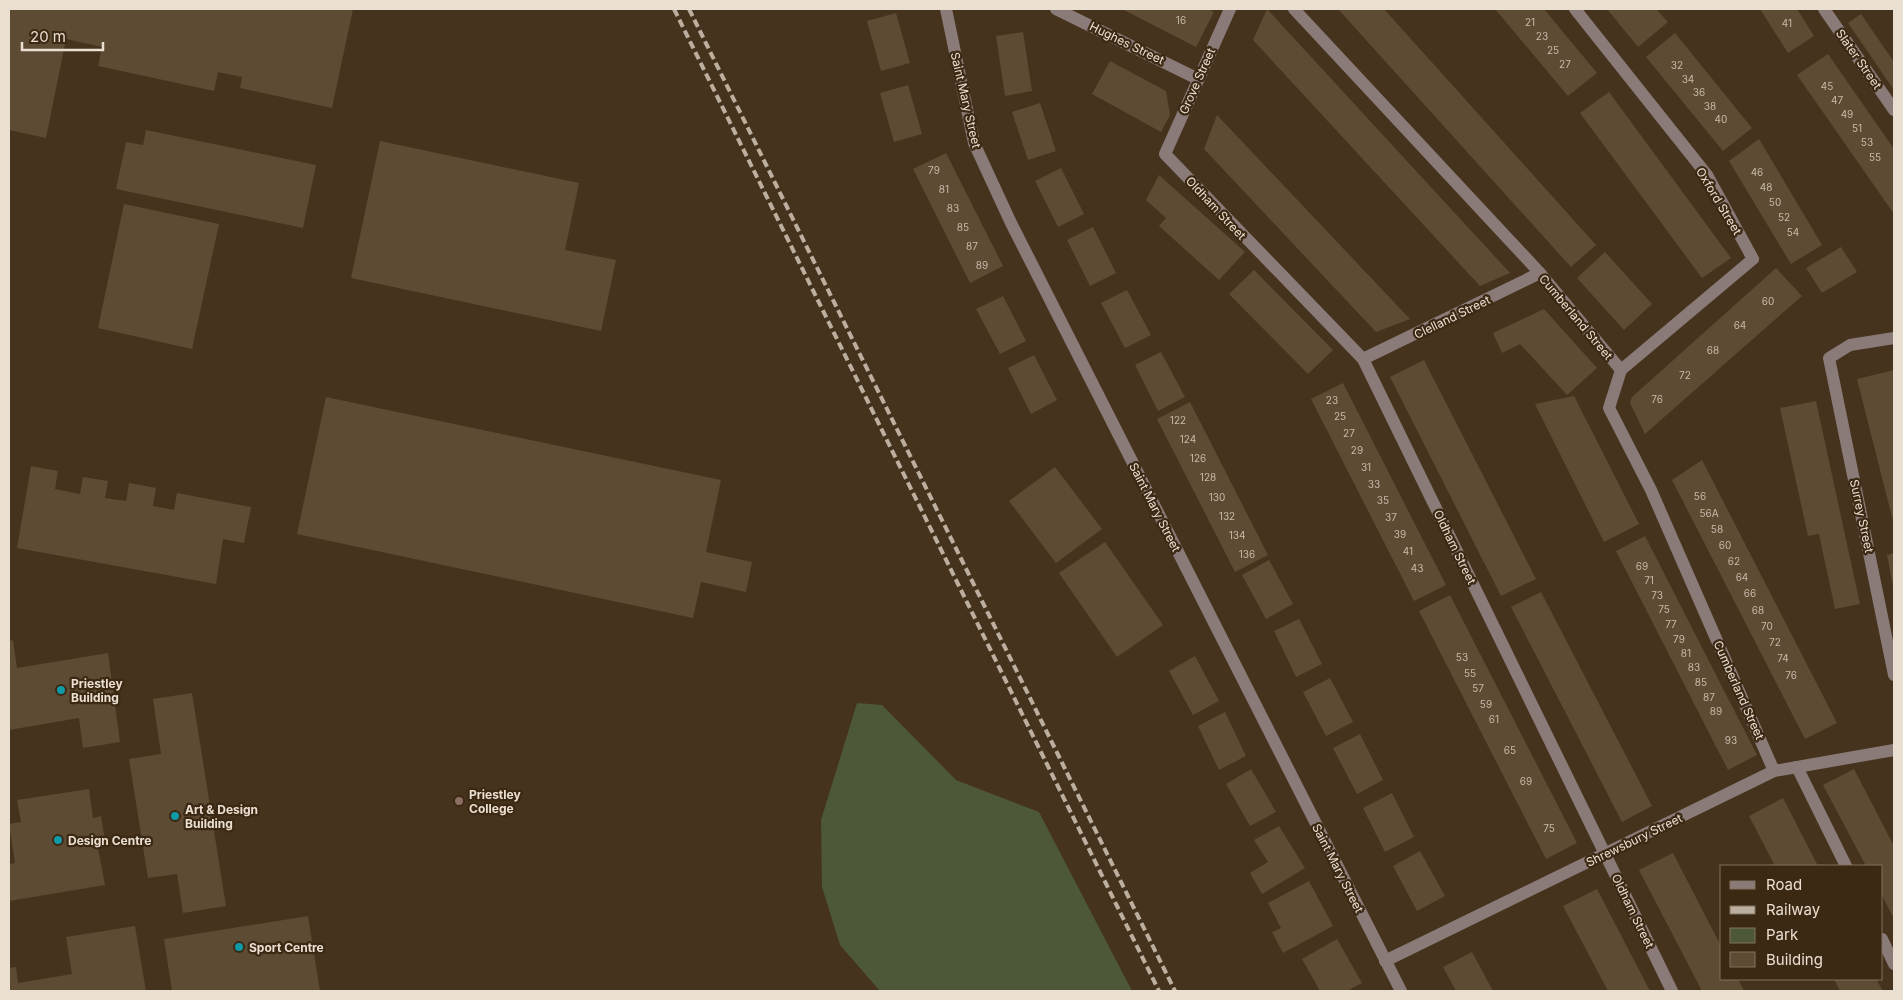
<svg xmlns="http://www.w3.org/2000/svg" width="1903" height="1000" font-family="Inter,sans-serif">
	<rect width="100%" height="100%" fill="#46331d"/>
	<path fill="#4d5839" d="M857 703 882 705 956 780 1039 812 1132 991H880L840 945 822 887 821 820Z"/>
	<g fill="#5e4b34">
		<path d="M9 9H353L332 108 240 88 242 77 218 72 214 91 98 66 102 47 66 39 46 138 9 130Z"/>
		<path d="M1122 9H1208L1214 12 1196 47Z"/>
		<path d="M1267 9 1510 273 1480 286 1253 40Z"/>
		<path d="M1338 9H1384L1596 245 1571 267Z"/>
		<path d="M1495 9H1544L1597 73 1568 96Z"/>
		<path d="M1607 9H1656L1668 22 1638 47Z"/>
		<path d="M1760 9H1797L1814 36 1788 53Z"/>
		<path d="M896 13 910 63 881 71 867 21Z"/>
		<path d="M1861 14 1894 62V90L1848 23Z"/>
		<path d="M1023 32 1032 91 1005 96 996 36Z"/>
		<path d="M1675 33 1752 128 1723 151 1646 57Z"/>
		<path d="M1828 54 1894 149V214L1797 75Z"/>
		<path d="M1110 61 1166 91 1170 115 1161 132 1092 94Z"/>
		<path d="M908 85 922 134 894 142 880 93Z"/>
		<path d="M1609 92 1731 258 1702 278 1580 113Z"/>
		<path d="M1040 103 1056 151 1028 160 1012 112Z"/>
		<path d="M1217 115 1410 319 1376 332 1204 149Z"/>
		<path d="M146 130 316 165 303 228 116 189 126 142 143 145Z"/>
		<path d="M1759 139 1822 245 1791 264 1729 161Z"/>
		<path d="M380 141 579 183 565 250 616 260 601 331 351 278Z"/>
		<path d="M946 153 1003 266 970 283 913 169Z"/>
		<path d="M1061 168 1084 214 1058 227 1035 181Z"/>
		<path d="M1159 175 1245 252 1219 280 1159 226 1166 218 1146 200Z"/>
		<path d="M124 204 219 224 192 349 98 328Z"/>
		<path d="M1093 227 1116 273 1090 286 1067 240Z"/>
		<path d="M1841 247 1857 272 1822 293 1806 268Z"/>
		<path d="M1605 252 1652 304 1624 330 1577 278Z"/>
		<path d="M1776 268 1802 296 1645 434 1630 403 1632 397Z"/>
		<path d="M1254 270 1333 350 1308 374 1229 294Z"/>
		<path d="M1127 290 1151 335 1125 348 1101 303Z"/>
		<path d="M1003 296 1026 341 1000 354 976 309Z"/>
		<path d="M1544 309 1597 368 1567 395 1520 344 1502 353 1493 333Z"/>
		<path d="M1161 352 1185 397 1158 411 1135 365Z"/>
		<path d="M1034 355 1057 400 1031 414 1008 368Z"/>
		<path d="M1424 360 1536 579 1501 596 1390 377Z"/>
		<path d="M1894 370V525L1857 379Z"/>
		<path d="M1343 383 1446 585 1414 601 1311 399Z"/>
		<path d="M1574 396 1639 524 1604 542 1535 404Z"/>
		<path d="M326 397 721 480 706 552 752 562 746 592 701 582 693 618 297 534Z"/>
		<path d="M1816 401 1860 604 1835 609 1819 534 1808 536 1780 408Z"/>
		<path d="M1190 402 1268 555 1235 572 1157 419Z"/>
		<path d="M1702 460 1837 723 1805 739 1672 480Z"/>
		<path d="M31 466 58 471 55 489 80 494 83 477 108 481 105 498 126 501 129 483 156 488 153 506 174 510 177 493 251 507 244 543 223 539 216 584 17 548Z"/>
		<path d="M1055 467 1102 529 1056 563 1009 501Z"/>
		<path d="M1645 536 1757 755 1728 770 1616 551Z"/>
		<path d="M1105 542 1163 625 1117 657 1059 573Z"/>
		<path d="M1894 553V587H1893L1887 555Z"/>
		<path d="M1269 560 1293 604 1266 619 1242 575Z"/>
		<path d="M1541 592 1652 806 1622 822 1511 607Z"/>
		<path d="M1450 595 1577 843 1546 859 1419 611Z"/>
		<path d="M1299 619 1322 664 1296 677 1274 631Z"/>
		<path d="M13 640 17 668 108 653 120 742 83 748 79 718 9 730V641Z"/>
		<path d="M1195 656 1219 701 1193 715 1169 671Z"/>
		<path d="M1330 678 1353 722 1326 736 1303 692Z"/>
		<path d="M192 693 226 906 183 913 177 874 148 878 129 759 161 754 153 699Z"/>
		<path d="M1225 712 1246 756 1219 770 1198 726Z"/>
		<path d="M1360 734 1383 780 1357 794 1333 748Z"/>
		<path d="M1251 769 1276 812 1250 826 1226 784Z"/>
		<path d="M1854 769 1894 846V919L1882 895V866H1866L1823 785Z"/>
		<path d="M89 789 93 818 101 816 106 846 98 848 105 885 9 901V864L15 863 9 824 21 822 17 800Z"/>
		<path d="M1392 793 1414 837 1385 852 1363 808Z"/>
		<path d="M1783 798 1818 866H1775L1749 816Z"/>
		<path d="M1279 826 1305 868 1262 894 1250 873 1268 862 1254 840Z"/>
		<path d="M1420 851 1445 896 1417 911 1393 866Z"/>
		<path d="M1673 853 1722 948V979H1738L1744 991H1702L1639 870Z"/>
		<path d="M1309 881 1333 926 1283 953 1272 932 1281 928 1268 903Z"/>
		<path d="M1597 889 1650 991H1608L1563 906Z"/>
		<path d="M308 916 320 991H172L164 939Z"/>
		<path d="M135 926 146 991H9V968L16 967 18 983 72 974 66 937Z"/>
		<path d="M1337 939 1362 983 1347 991H1320L1302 959Z"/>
		<path d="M1472 952 1493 991H1456L1443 967Z"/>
		<path d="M1834 979H1876L1883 991H1840Z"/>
	</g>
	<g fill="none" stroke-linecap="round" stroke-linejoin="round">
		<g stroke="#8a7a78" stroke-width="12">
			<path d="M946 9 974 143 1011 223 1401 991"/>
			<path d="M1056 9 1198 79"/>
			<path d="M1230 9 1165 154 1363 359 1672 991"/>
			<path d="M1294 9 1540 273 1621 370"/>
			<path d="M1575 9 1707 175 1753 259 1621 370"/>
			<path d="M1824 9 1894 110"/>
			<path d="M1894 338 1850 345 1829 358 1894 675"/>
			<path d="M1363 359 1540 273"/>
			<path d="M1621 370 1609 408 1651 490 1774 771"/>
			<path d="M1797 767 1846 866"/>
			<path d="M1882 939 1894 964"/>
			<path d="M1385 961 1774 771 1894 750"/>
		</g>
		<g stroke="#bdaf9f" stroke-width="4" stroke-dasharray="8 4" stroke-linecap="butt">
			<path d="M674 9 1159 991"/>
			<path d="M689 9 1175 991"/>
		</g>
	</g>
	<g fill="#0f9aa8" stroke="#3b2913" stroke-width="2">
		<circle cx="61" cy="690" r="5"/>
		<circle cx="175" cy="816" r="5"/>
		<circle cx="58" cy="840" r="5"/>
		<circle cx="239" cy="947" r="5"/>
	</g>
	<circle fill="#8d6e63" stroke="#3b2913" stroke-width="2" cx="459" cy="801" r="5"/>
	<g text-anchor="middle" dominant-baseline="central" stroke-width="4.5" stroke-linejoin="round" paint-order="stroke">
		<g font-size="10" fill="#c8baaa">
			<text x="1181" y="20">16</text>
			<text x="1530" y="22">21</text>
			<text x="1787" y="23">41</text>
			<text x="1542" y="36">23</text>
			<text x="1553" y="50">25</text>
			<text x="1565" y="64">27</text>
			<text x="1677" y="65">32</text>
			<text x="1688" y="79">34</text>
			<text x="1827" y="86">45</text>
			<text x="1699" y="92">36</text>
			<text x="1837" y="100">47</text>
			<text x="1710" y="106">38</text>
			<text x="1847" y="114">49</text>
			<text x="1721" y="119">40</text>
			<text x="1857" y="128">51</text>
			<text x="1867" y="142">53</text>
			<text x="1875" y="157">55</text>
			<text x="934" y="170">79</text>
			<text x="1757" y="172">46</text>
			<text x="1766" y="187">48</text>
			<text x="944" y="189">81</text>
			<text x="1775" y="202">50</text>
			<text x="953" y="208">83</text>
			<text x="1784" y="217">52</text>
			<text x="963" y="227">85</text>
			<text x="1793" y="232">54</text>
			<text x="972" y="246">87</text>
			<text x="982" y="265">89</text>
			<text x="1768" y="301">60</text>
			<text x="1740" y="325">64</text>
			<text x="1713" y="350">68</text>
			<text x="1685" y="375">72</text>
			<text x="1657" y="399">76</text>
			<text x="1332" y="400">23</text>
			<text x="1340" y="416">25</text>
			<text x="1178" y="420">122</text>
			<text x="1349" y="433">27</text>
			<text x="1188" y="439">124</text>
			<text x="1357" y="450">29</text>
			<text x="1198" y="458">126</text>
			<text x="1366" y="467">31</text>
			<text x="1208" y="477">128</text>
			<text x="1374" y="484">33</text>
			<text x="1700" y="496">56</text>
			<text x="1217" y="497">130</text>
			<text x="1383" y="500">35</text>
			<text x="1709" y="513">56A</text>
			<text x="1227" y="516">132</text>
			<text x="1391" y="517">37</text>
			<text x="1717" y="529">58</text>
			<text x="1400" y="534">39</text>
			<text x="1237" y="535">134</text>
			<text x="1725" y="545">60</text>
			<text x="1408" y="551">41</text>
			<text x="1247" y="554">136</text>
			<text x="1734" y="561">62</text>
			<text x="1642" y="566">69</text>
			<text x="1417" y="568">43</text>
			<text x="1742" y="577">64</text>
			<text x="1649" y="580">71</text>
			<text x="1750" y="593">66</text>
			<text x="1657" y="595">73</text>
			<text x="1664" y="609">75</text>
			<text x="1758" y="610">68</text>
			<text x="1671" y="624">77</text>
			<text x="1767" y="626">70</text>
			<text x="1679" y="639">79</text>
			<text x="1775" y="642">72</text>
			<text x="1686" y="653">81</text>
			<text x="1462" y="657">53</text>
			<text x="1783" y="658">74</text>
			<text x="1694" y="667">83</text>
			<text x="1470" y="673">55</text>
			<text x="1791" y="675">76</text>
			<text x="1701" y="682">85</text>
			<text x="1478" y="688">57</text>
			<text x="1709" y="697">87</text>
			<text x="1486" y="704">59</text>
			<text x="1716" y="711">89</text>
			<text x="1494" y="719">61</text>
			<text x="1731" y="740">93</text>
			<text x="1510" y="750">65</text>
			<text x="1526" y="781">69</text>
			<text x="1549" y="828">75</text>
		</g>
		<g font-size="12" fill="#ebdfd2" stroke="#3b2913">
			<text transform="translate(1127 43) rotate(26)">Hughes Street</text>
			<text transform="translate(1859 59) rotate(55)">Slater Street</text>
			<text transform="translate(1197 81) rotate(-66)">Grove Street</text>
			<text transform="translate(966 100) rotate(77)">Saint Mary Street</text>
			<text transform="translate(1719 201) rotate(59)">Oxford Street</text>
			<text transform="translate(1216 208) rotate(47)">Oldham Street</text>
			<text transform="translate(1452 317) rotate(-26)">Clelland Street</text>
			<text transform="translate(1576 317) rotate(50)">Cumberland Street</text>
			<text transform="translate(1155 507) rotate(63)">Saint Mary Street</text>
			<text transform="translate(1862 516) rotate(78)">Surrey Street</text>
			<text transform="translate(1455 547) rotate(64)">Oldham Street</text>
			<text transform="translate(1739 690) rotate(66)">Cumberland Street</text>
			<text transform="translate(1634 840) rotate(-26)">Shrewsbury Street</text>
			<text transform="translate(1338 868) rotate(63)">Saint Mary Street</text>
			<text transform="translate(1633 911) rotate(64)">Oldham Street</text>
		</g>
		<g font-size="12" font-weight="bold" fill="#ebdfd2" stroke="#3b2913" text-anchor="start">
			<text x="71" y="683">Priestley<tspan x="71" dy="14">Building</tspan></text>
			<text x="469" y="794">Priestley<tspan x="469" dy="14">College</tspan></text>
			<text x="185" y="809">Art &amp; Design<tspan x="185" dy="14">Building</tspan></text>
			<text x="68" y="840">Design Centre</text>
			<text x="249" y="947">Sport Centre</text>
		</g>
	</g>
	<rect width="1903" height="1000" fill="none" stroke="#ebdfd2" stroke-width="20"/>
	<rect x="1720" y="865" width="162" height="115" fill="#3b2913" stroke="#81725f"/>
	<rect x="1730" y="881" width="25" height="8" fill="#8a7a78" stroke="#81725f"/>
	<text x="1766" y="890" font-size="15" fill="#ebdfd2">Road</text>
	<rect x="1730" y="906" width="25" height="8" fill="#bdaf9f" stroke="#81725f"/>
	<text x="1766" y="915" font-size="15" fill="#ebdfd2">Railway</text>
	<rect x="1730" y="928" width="25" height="15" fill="#4d5839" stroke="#81725f"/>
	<text x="1766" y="940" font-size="15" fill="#ebdfd2">Park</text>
	<rect x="1730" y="952" width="25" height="15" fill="#5e4b34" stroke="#81725f"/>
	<text x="1766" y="965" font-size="15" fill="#ebdfd2">Building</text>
	<path d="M22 42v8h81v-8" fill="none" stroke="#ebdfd2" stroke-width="2.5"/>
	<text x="30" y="42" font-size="15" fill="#ebdfd2" stroke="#3b2913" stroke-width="4" paint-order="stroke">20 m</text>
</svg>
